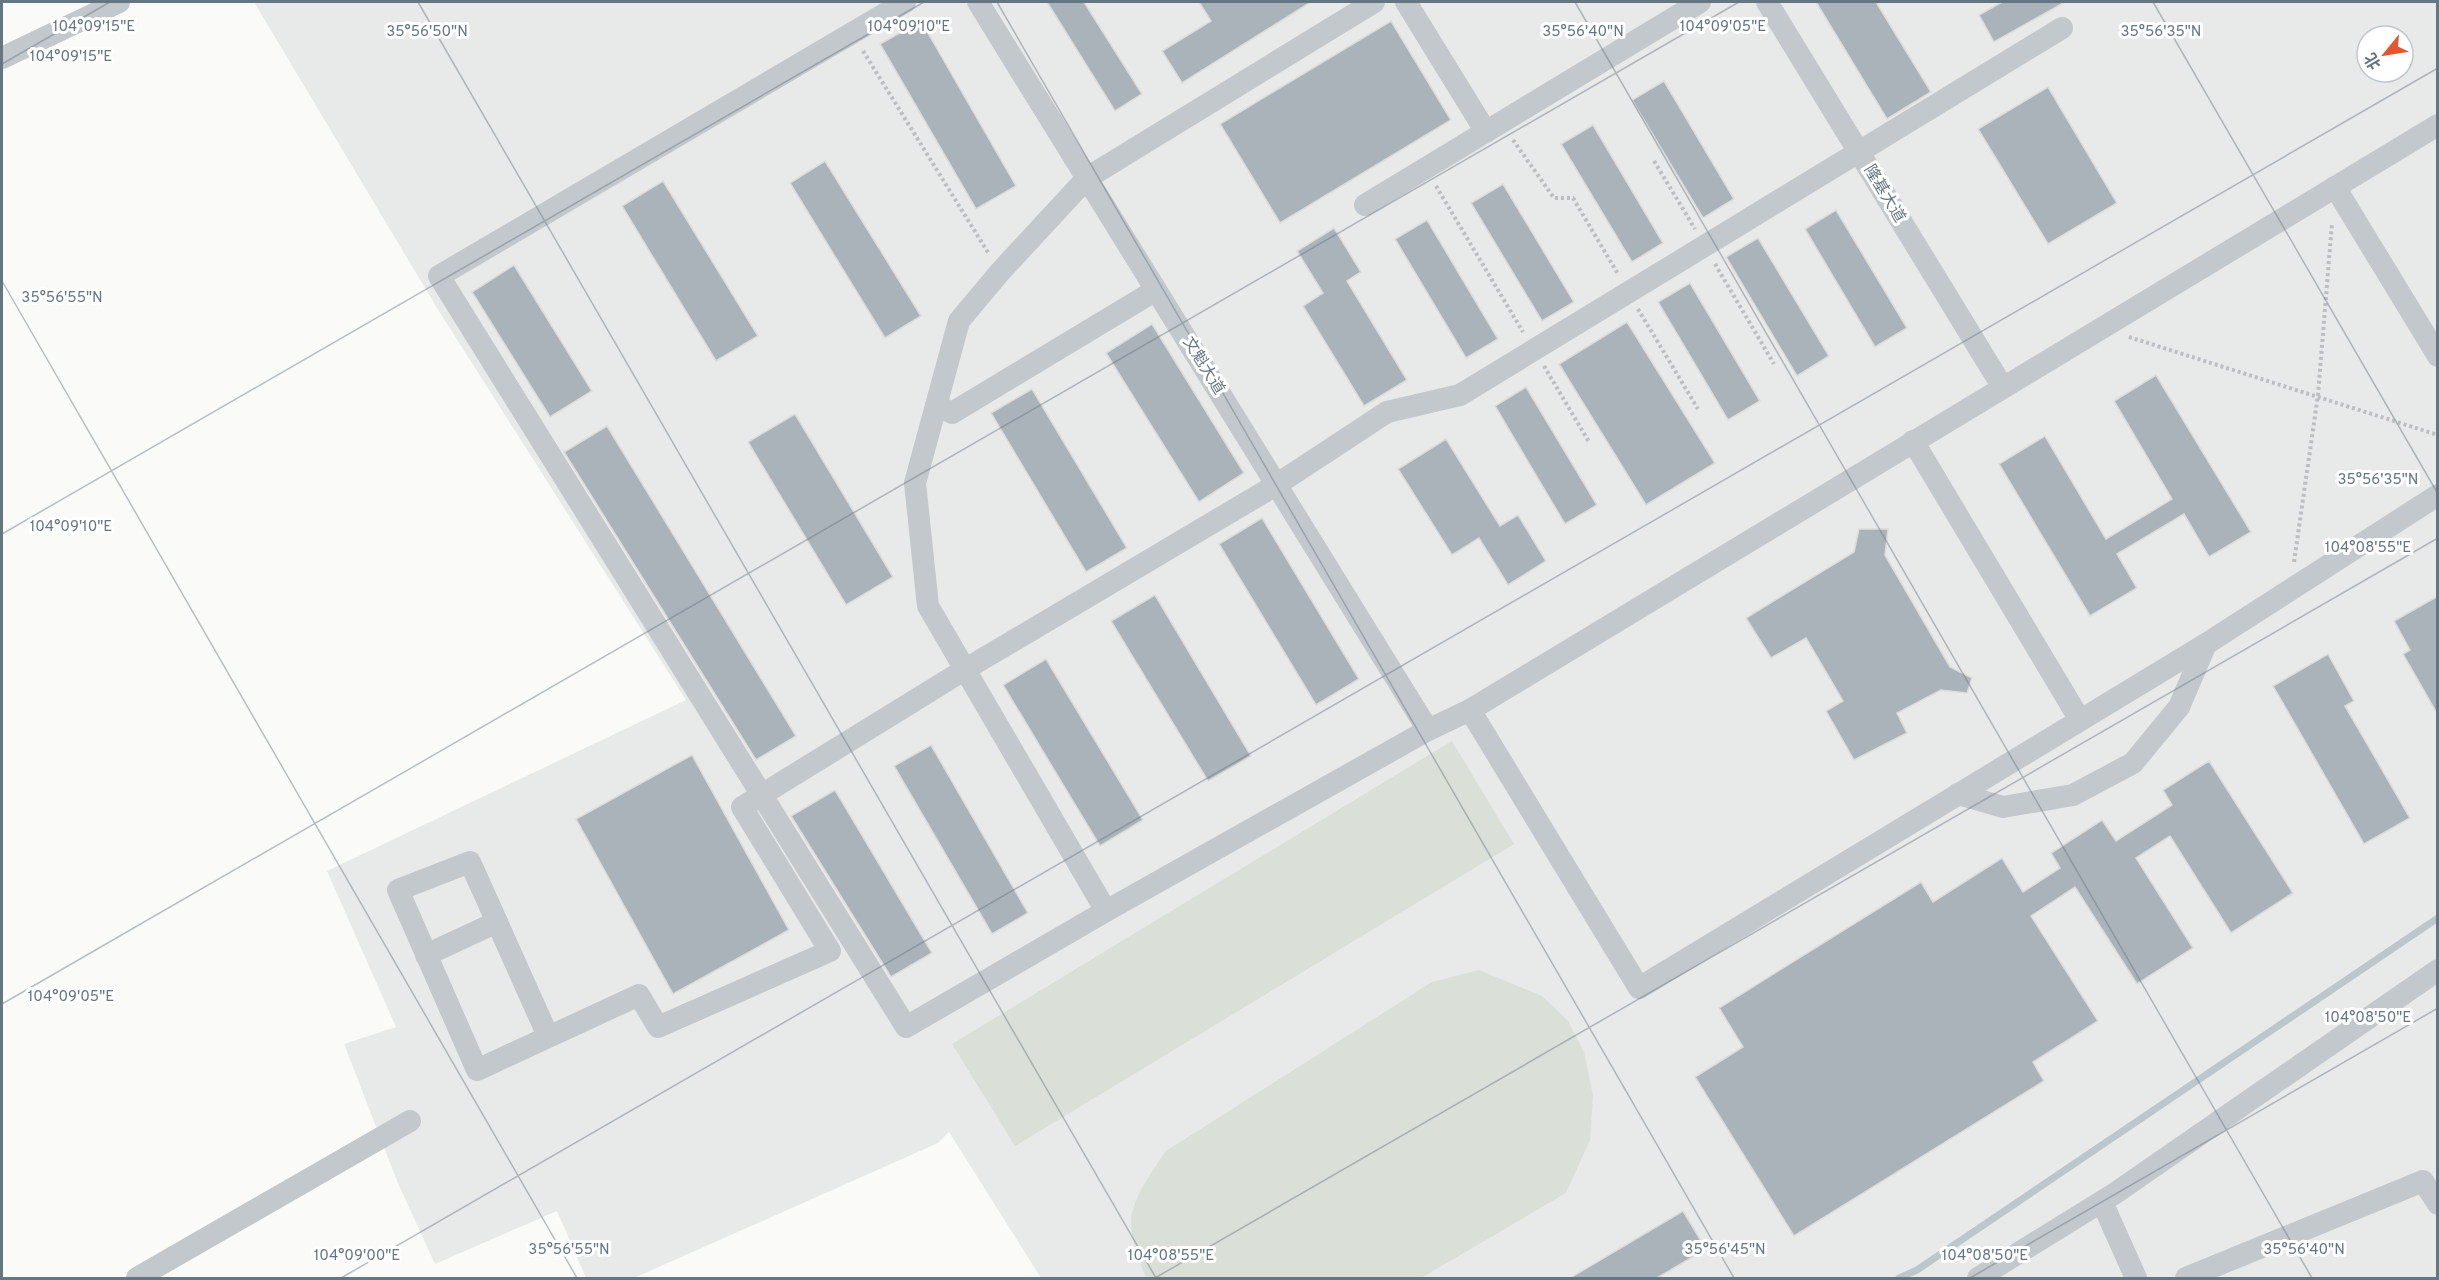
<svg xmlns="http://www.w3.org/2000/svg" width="2439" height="1280" font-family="Overpass,'Noto Sans SC',sans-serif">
	<rect width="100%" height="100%" fill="#fafaf8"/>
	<path fill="#e8e9e9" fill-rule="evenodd" d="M254 2H2437V1278H1041L949 1132 938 1143 634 1278H586L557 1211 435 1264 397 1181 344 1044 396 1027 327 871 686 700 437 308ZM2367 36H2403V72H2367Z"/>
	<g fill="#dadfd7">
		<path d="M1452 741 1514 844 1015 1146 952 1044Z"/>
		<path d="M1479 970 1542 996 1568 1021 1584 1052 1593 1096 1590 1140 1566 1193 1421 1278H1146C1139 1260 1130 1239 1131 1219 1133 1198 1154 1168 1166 1151L1432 982Z"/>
	</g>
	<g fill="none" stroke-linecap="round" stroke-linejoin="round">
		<path stroke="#bbc7cb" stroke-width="7" d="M1899 1278 1917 1270 2438 918"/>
	</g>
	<g fill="#aab3b9" stroke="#dcdcda" stroke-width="1.5">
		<path d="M1047 2H1084L1142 94 1115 111Z"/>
		<path d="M1199 2H1311L1182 83 1162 51 1211 21Z"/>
		<path d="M1816 2H1876L1931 92 1887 119Z"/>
		<path d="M2002 2H2065L1994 42 1979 15Z"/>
		<path d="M921 21 1016 186 976 209 880 44Z"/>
		<path d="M1391 21 1451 120 1280 223 1220 124Z"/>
		<path d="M1664 81 1734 199 1703 218 1632 100Z"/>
		<path d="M2048 87 2117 203 2048 244 1978 129Z"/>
		<path d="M1593 125 1663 243 1632 262 1561 144Z"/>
		<path d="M825 161 921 316 885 338 790 183Z"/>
		<path d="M663 181 758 336 716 361 622 206Z"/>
		<path d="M1503 184 1574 302 1542 321 1471 203Z"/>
		<path d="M1836 210 1907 328 1875 347 1805 229Z"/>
		<path d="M1427 220 1498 339 1466 358 1395 239Z"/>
		<path d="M1334 228 1361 272 1347 281 1407 380 1364 406 1303 306 1323 293 1297 251Z"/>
		<path d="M1758 238 1829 356 1797 376 1726 257Z"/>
		<path d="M514 265 592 391 550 417 472 292Z"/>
		<path d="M1690 283 1760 401 1728 420 1658 302Z"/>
		<path d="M1627 322 1715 463 1646 505 1559 364Z"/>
		<path d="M1152 324 1244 473 1199 502 1106 353Z"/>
		<path d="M2156 375 2251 532 2209 557 2184 514 2117 554 2137 588 2090 616 1999 464 2045 436 2106 539 2172 499 2114 401Z"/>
		<path d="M1526 387 1597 505 1565 524 1495 406Z"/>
		<path d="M1032 389 1127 548 1086 572 991 413Z"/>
		<path d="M795 414 893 577 846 605 748 442Z"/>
		<path d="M607 426 796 736 756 760 564 452Z"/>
		<path d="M1446 439 1500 526 1518 515 1546 561 1508 585 1479 538 1452 555 1398 469Z"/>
		<path d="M1262 518 1359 679 1316 705 1219 544Z"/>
		<path d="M1859 529H1888L1885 555 1950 667 1972 678 1967 693 1941 690 1897 713 1907 733 1854 760 1826 711 1843 701 1806 638 1771 658 1746 618 1854 552Z"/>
		<path d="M1155 595 1251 756 1208 781 1111 621Z"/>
		<path d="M2438 596V715L2403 654 2410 650 2394 621Z"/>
		<path d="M2328 654 2354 701 2345 706 2410 818 2364 844 2273 686Z"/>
		<path d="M1046 659 1143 820 1100 846 1003 685Z"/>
		<path d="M931 745 1028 913 992 934 894 766Z"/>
		<path d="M692 755 789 930 673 994 576 819Z"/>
		<path d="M2209 761 2293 893 2231 933 2170 836 2136 858 2193 948 2137 984 2075 887 2031 916 2098 1021 2033 1062 2044 1081 1794 1236 1695 1077 1743 1047 1719 1008 1921 882 1933 902 2002 858 2023 892 2060 868 2051 853 2102 820 2116 841 2172 805 2163 790Z"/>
		<path d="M835 790 932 953 891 977 791 816Z"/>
		<path d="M1683 1211 1706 1249 1657 1278H1570Z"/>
	</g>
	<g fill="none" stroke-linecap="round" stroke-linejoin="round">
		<g stroke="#bbbfc2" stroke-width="4" stroke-dasharray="3 3" stroke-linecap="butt">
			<path d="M863 51 989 254"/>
			<path d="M1513 140 1554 198H1573L1618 274"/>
			<path d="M1654 161 1695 229"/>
			<path d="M1436 186 1523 332"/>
			<path d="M1715 264 1774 364"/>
			<path d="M1638 309 1698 409"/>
			<path d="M2129 337 2438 435"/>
			<path d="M1544 366 1589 442"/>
			<path d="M2294 562 2318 395 2332 223"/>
		</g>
		<g stroke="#c3c8cc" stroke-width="22">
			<path d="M905 2 439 276 906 1027 1106 911"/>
			<path d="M978 2 1428 730"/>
			<path d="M1374 2 1087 178 1000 272 959 321 915 483 928 606 1106 911 1428 730 1470 710"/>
			<path d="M1406 2 1486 132"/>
			<path d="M1767 2 2002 386"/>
			<path d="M2 58 119 2"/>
			<path d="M2438 125 1470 710 1639 988 2206 644 2438 495"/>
			<path d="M2335 187 2438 356"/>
			<path d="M1365 205 1700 2"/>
			<path d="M936 405 952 413 1156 290"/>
			<path d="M1913 441 2080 720"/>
			<path d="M1958 794 2003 807 2073 795 2133 763 2179 707 2206 644"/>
			<path d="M426 955 497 922"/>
			<path d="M548 1036 470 862 398 890 477 1070 639 995 658 1027 830 951 742 807 964 670 1276 485 1387 412 1460 395 2062 28"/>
			<path d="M2102 1202 2136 1278"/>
			<path d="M137 1278 410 1121"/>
			<path d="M1978 1278 2114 1194 2438 970"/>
			<path d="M2186 1278 2423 1181 2438 1204"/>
		</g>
	</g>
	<path fill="none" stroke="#657683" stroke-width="1.5" stroke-opacity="0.45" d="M418 2 1156 1278M997 2 1734 1278M1575 2 2312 1278M2153 2 2438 494M2 64 110 2M2 281 577 1278M2 534 924 2M2 1004 1739 2M341 1278 2438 68M1155 1278 2438 538M1970 1278 2438 1008"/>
	<g text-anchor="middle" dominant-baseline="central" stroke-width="6" stroke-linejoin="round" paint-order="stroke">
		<g font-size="16" fill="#657683" stroke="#fff">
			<text transform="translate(1884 194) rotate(59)">隆基大道</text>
			<text transform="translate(1203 366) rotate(58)">文魁大道</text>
		</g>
	</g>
	<g font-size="15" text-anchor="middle" fill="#657683" stroke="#fff" stroke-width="6" stroke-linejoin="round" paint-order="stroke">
		<text x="94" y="31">104°09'15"E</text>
		<text x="909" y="31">104°09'10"E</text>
		<text x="1723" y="31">104°09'05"E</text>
		<text x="427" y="36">35°56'50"N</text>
		<text x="1583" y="36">35°56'40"N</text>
		<text x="2161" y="36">35°56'35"N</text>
		<text x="71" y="61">104°09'15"E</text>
		<text x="62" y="302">35°56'55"N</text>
		<text x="2378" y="484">35°56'35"N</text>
		<text x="71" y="531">104°09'10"E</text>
		<text x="2368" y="552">104°08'55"E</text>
		<text x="71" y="1001">104°09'05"E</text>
		<text x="2368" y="1022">104°08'50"E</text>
		<text x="569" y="1254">35°56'55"N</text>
		<text x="1725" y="1254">35°56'45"N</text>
		<text x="2304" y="1254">35°56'40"N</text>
		<text x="357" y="1260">104°09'00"E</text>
		<text x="1171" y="1260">104°08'55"E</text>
		<text x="1985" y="1260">104°08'50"E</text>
	</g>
	<rect width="2439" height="1280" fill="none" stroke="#657683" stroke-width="6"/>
	<g transform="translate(2385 54) rotate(240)"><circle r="28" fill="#ffffff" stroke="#c1c8cd" stroke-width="1.5"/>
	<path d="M0-4.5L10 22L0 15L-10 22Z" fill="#e4572e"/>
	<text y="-9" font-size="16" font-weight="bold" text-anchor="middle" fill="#657683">北</text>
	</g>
</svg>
